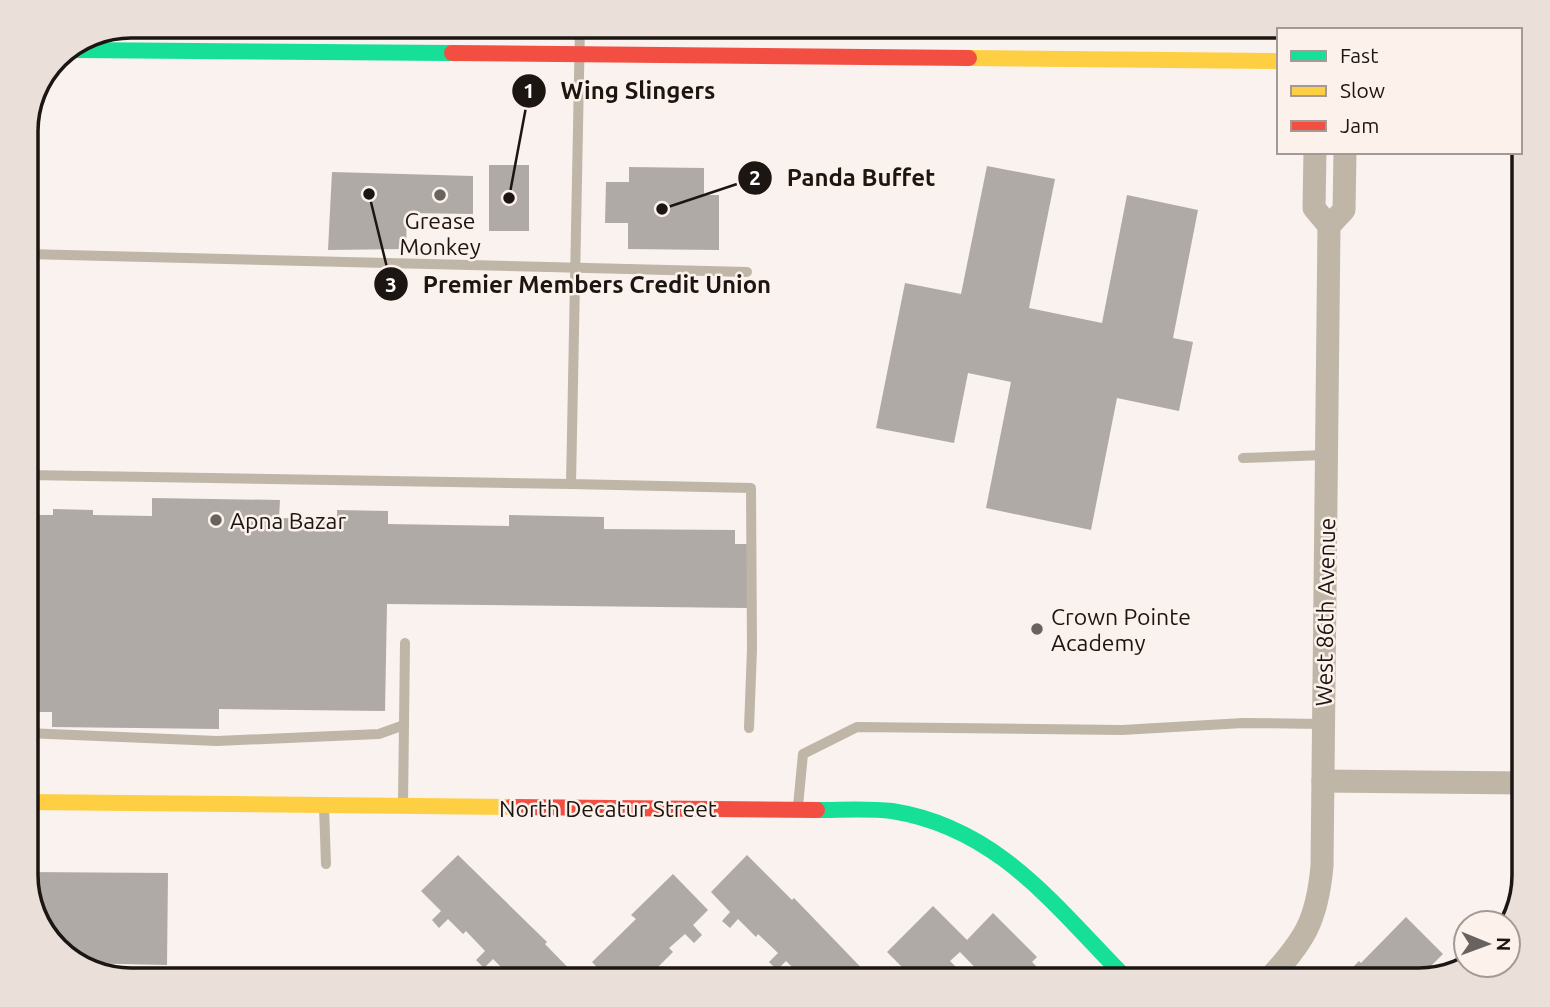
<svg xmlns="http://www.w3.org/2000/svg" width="1550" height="1007" font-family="Ubuntu,sans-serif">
	<rect width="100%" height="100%" fill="#f9f2ef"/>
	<g fill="#afaaa6">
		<rect x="489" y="165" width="40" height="66"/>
		<path d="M987 166 1055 179 1029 308 1102 323 1127 195 1198 210 1173 338 1193 342 1179 411 1117 398 1091 530 986 508 1011 382 968 373 954 443 876 428 905 283 961 294Z"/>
		<path d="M629 167 704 168V195H719V250L628 249V223H605L606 182H629Z"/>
		<path d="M332 172 473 176V214L407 213 406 249 328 250Z"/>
		<path d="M152 498 280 500 279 518 337 519V510L388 511V524L509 526V515L604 517V529L735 530V544H747V608L387 604 385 711 219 709V729L52 727V712H26V515H53V509L93 510V515L152 516Z"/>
		<path d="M458 855 547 942 545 944 581 981H508L511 977 493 959 484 968 476 960 485 951 466 931 463 934 448 919 439 928 432 920 441 911 421 891Z"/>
		<path d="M747 855 792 900 794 898 874 981H802L804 979 786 961 777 970 769 962 778 953 758 934 756 937 738 919 730 928 722 921 730 912 711 892Z"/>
		<path d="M26 872 168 873 167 965 73 963 41 928 26 882Z"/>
		<path d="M673 874 708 910 693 925 702 935 694 943 685 934 669 948 673 952 654 971 664 981H610L592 962 636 919 631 915Z"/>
		<path d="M933 906 967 940 993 913 1037 957 1032 962 1051 981H988L960 952 950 961 959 970 951 979 942 969 935 976 940 981H916L887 952Z"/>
		<path d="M1406 917 1443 954 1424 973 1429 978 1419 981H1339L1359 961 1361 963Z"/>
	</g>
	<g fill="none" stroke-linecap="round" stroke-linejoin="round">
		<g stroke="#bfb6a7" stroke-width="10">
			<path d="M580 26 571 484 751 488 752 649 749 728"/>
			<path d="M26 254 747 272"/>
			<path d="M1243 458 1326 455"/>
			<path d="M26 475 571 484"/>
			<path d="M26 733 217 741 379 734 404 725"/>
			<path d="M403 804 405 643"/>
			<path d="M798 806 803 754 857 727 1122 730 1243 723 1323 724"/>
			<path d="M324 807 326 864"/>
		</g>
		<g stroke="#bfb6a7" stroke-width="23">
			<path d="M1330 30V26"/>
			<path d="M1329 226 1344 210 1345 152"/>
			<path d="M1323 781 1524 783"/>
			<path d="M1267 981C1304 941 1317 922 1322 866L1329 226 1314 208 1315 152"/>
		</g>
		<g stroke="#16e098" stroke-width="16">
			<path d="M75 50 452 53"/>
			<path d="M817 810C841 810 868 808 892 811 1000 828 1057 909 1129 981"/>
		</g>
		<g stroke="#ffcf43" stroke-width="16">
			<path d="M969 58 1279 61"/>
			<path d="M26 802 511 807"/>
		</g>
		<g stroke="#f24e42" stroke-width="16">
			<path d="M452 53 969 58"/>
			<path d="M511 807 817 810"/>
		</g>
	</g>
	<g fill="#696360" stroke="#fdf1eb" stroke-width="2.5">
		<circle cx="440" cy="195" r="7"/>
		<circle cx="216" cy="520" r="7"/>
		<circle cx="1037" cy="629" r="7"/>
	</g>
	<g text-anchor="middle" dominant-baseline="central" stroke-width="5" stroke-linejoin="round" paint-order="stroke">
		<g font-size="23" fill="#1c1613" stroke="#fdf1eb" text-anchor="start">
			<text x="440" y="220" text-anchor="middle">Grease<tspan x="440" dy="26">Monkey</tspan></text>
			<text x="230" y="520">Apna Bazar</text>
			<text x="1051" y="616">Crown Pointe<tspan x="1051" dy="26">Academy</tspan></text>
		</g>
		<g font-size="23" fill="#1c1613" stroke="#fdf1eb">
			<text transform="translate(1325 612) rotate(-89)">West 86th Avenue</text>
			<text x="608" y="808">North Decatur Street</text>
		</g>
	</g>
	<path d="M0 0H1550V1007H0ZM131 38H1419A93 93 0 0 1 1512 131V875A93 93 0 0 1 1419 968H131A93 93 0 0 1 38 875V131A93 93 0 0 1 131 38Z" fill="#ebdfda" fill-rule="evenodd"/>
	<path fill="none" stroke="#1c1613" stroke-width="3.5" d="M131 38H1419A93 93 0 0 1 1512 131V875A93 93 0 0 1 1419 968H131A93 93 0 0 1 38 875V131A93 93 0 0 1 131 38Z"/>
	<path fill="none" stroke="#1c1613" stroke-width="2.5" d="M509 198L529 91M662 209L755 178M369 194L391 284"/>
	<g fill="#1c1613" stroke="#fdf1eb" stroke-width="2.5">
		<circle cx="509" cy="198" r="7"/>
		<circle cx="662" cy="209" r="7"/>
		<circle cx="369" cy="194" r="7"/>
		<circle cx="529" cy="91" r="18"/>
		<circle cx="755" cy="178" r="18"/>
		<circle cx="391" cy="284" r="18"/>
	</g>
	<g font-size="21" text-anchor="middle" font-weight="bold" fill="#fff">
		<text x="529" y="98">1</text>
		<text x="755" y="185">2</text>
		<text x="391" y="292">3</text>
	</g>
	<g font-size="24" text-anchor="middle" font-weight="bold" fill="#1c1613" stroke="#fdf1eb" stroke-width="5" stroke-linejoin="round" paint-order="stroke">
		<text x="638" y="99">Wing Slingers</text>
		<text x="861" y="186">Panda Buffet</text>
		<text x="597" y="293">Premier Members Credit Union</text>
	</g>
	<rect x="1277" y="28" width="245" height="126" fill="#fdf1eb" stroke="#a39995" stroke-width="2"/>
	<rect x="1291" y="51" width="35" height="10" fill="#16e098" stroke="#a39995" stroke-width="2"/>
	<text x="1340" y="63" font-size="21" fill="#1c1613">Fast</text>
	<rect x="1291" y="86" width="35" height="10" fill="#ffcf43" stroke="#a39995" stroke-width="2"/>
	<text x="1340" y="98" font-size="21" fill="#1c1613">Slow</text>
	<rect x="1291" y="121" width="35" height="10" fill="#f24e42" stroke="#a39995" stroke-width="2"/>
	<text x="1340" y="133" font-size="21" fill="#1c1613">Jam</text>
	<g transform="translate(1487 944) rotate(91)"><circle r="33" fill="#fdf1eb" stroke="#a39995" stroke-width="2"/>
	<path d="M0-5L12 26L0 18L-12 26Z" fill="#696360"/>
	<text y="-10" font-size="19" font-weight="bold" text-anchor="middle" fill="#1c1613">N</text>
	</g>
</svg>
